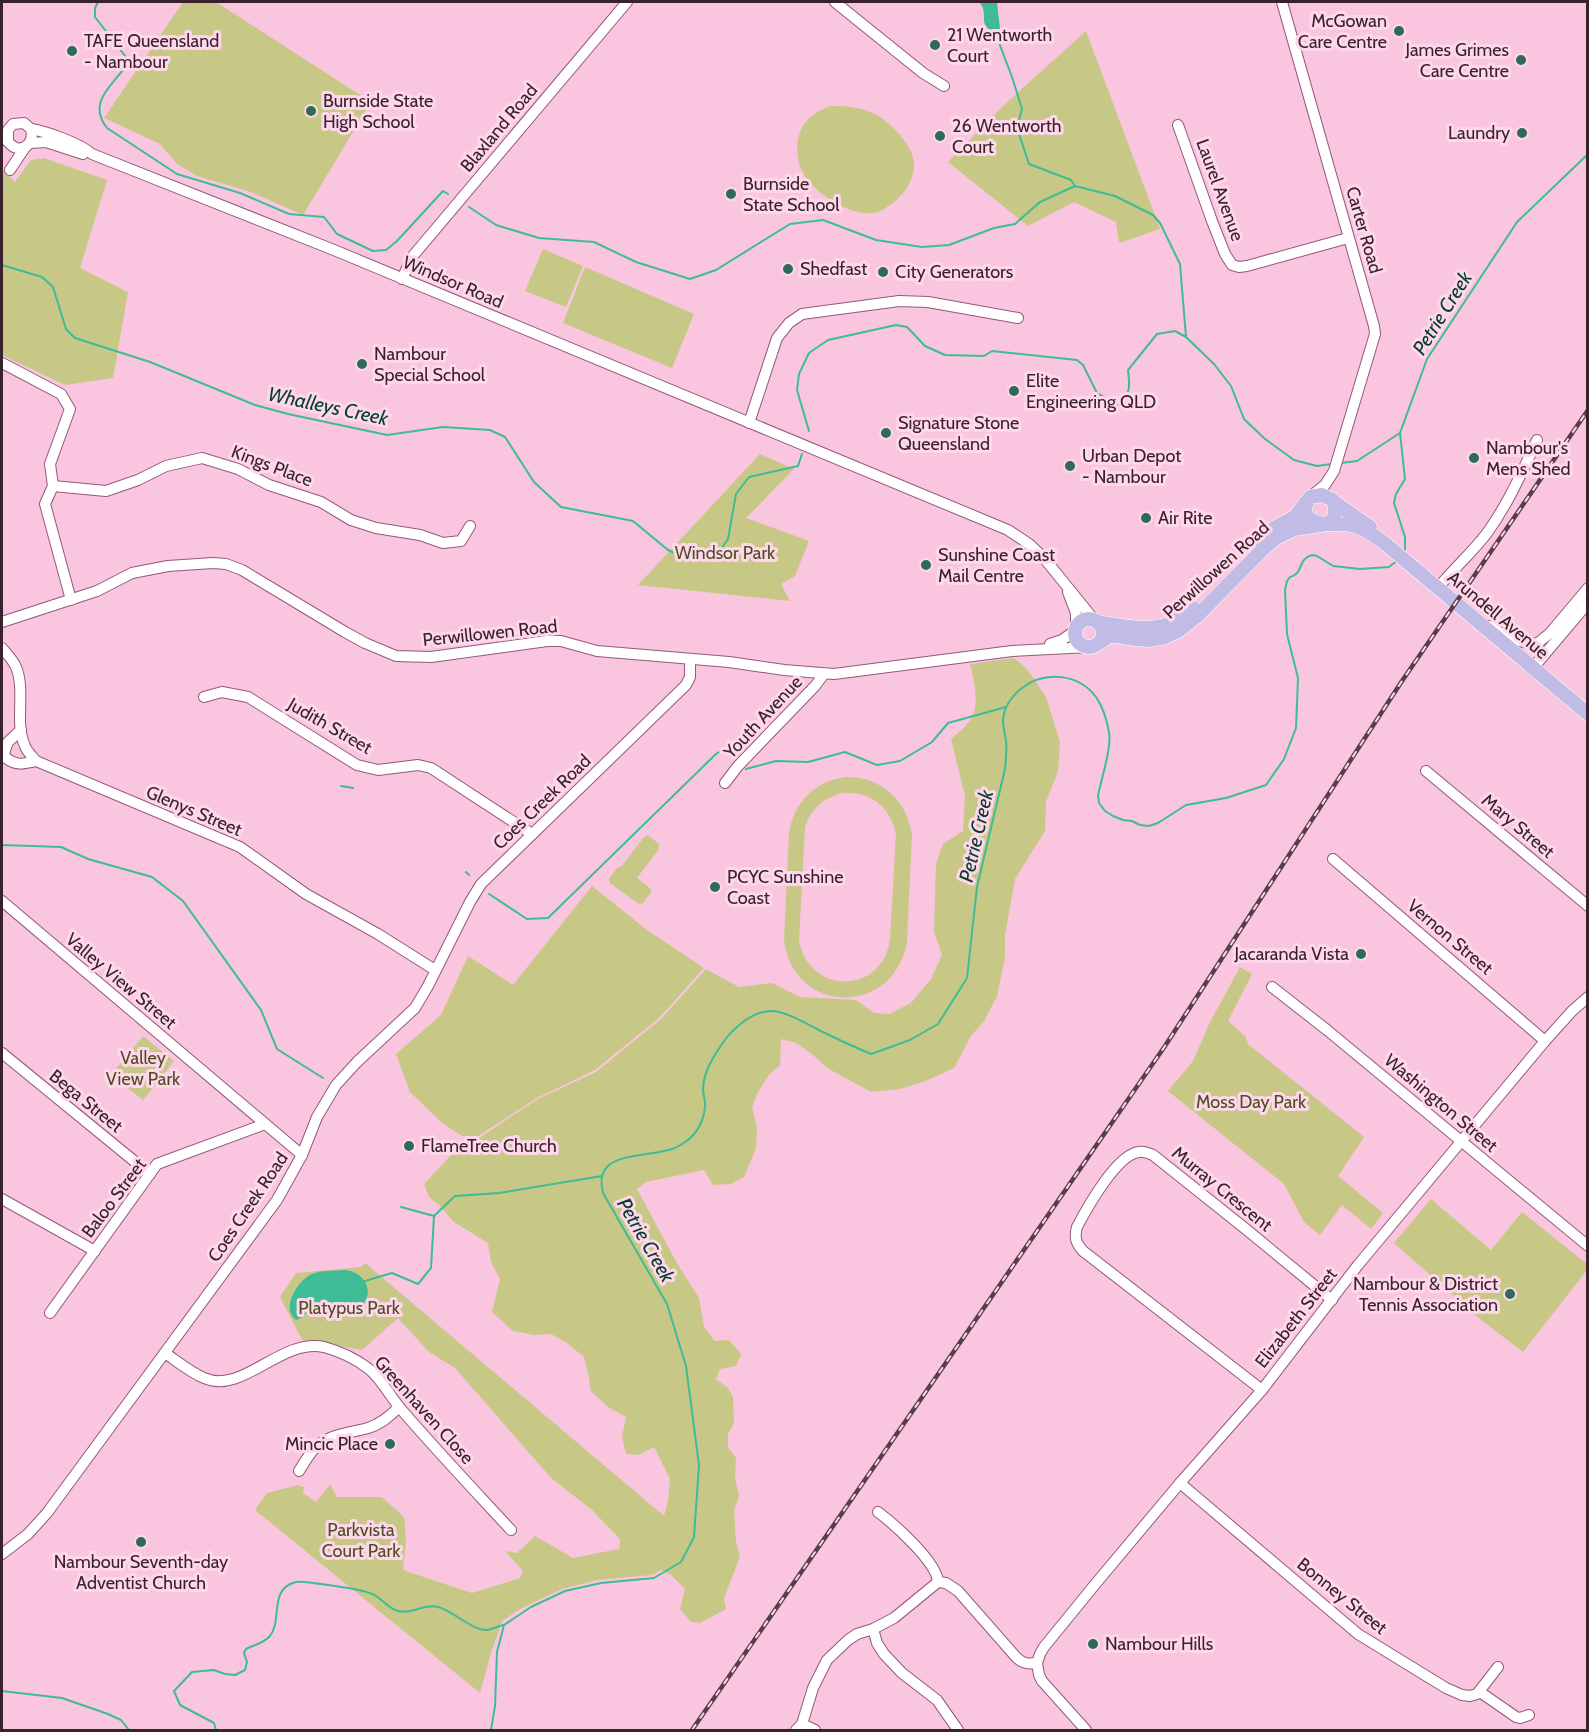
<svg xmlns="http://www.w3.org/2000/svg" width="1589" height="1732" font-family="Cabin,sans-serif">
	<rect width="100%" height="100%" fill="#fac5df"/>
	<g fill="#c8c886" fill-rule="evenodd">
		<path d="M183 2H216L371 102 303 215 251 192 197 176 177 164 160 144 104 118Z"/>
		<path d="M1086 31 1160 229 1119 243 1116 222 1074 202 1028 226 948 162 1002 107Z"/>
		<path d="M831 106C847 106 861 107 875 114 890 122 913 145 914 163 915 179 903 197 890 205 887 207 882 211 878 212 852 219 813 193 802 171 800 167 799 163 798 158 794 132 806 114 831 106Z"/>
		<path d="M44 158 107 180 80 268 128 292 113 378 65 385 2 355V169L15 182 31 160Z"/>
		<path d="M543 249 583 266 566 307 525 291Z"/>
		<path d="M585 267 694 314 672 368 563 323Z"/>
		<path d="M760 454 794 469 746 518 809 541 795 576 781 584 790 601 638 585Z"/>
		<path d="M1014 658 1028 670 1046 697 1060 742 1058 771 1046 802 1045 831 1015 879 1005 935V958L997 996 984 1021 971 1036 954 1068 928 1080 900 1089 871 1092 827 1068 812 1054 796 1043 781 1039 780 1065 769 1075 758 1092 752 1107 757 1128 756 1148 744 1177 731 1184 713 1185 704 1170 646 1182 637 1189 678 1265 699 1298 704 1327 715 1341 729 1340 741 1354 736 1366 720 1369 716 1379 728 1388 733 1397 734 1423 728 1434V1448L736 1457 735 1478 739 1496 734 1510 736 1542 740 1557 724 1598 726 1609 700 1623 691 1622 680 1609 685 1589 671 1575 661 1570 652 1575 598 1580 562 1589 522 1608 502 1621 491 1653 480 1693 255 1510 267 1493 298 1485 304 1487 303 1493 316 1502 330 1484 337 1497H382L404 1517 406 1540 403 1570 472 1593 520 1578 523 1571 505 1551 517 1553 535 1536 573 1558 619 1549 620 1539 592 1510 551 1478 455 1368 429 1352 398 1318 362 1350 302 1340 280 1297 296 1273 361 1267 365 1263 664 1516 668 1500 670 1479 654 1447 639 1455 626 1454 622 1437 626 1417 608 1407 591 1391 588 1373 584 1357 567 1343 551 1334 535 1335 513 1331 492 1312 500 1279 491 1262 488 1243 454 1222 439 1205 429 1197 424 1184 467 1138H479L538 1099 596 1072 661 1019 706 969 739 987 772 983 800 997 856 1000 874 1013 889 1014 911 1003 931 979 942 955 934 932 936 864 943 844 963 831 965 796 951 739C957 734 964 728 969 722 981 706 974 681 970 664Z"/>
		<path d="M846 777C882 777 907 800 912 835L907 941C895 1017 793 1016 784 940L789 833C794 802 815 781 846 777ZM842 793C870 791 890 806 896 834L890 939C883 995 809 996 799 940L805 827C811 809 823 798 842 793Z"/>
		<path d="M648 835 659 844V849L637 878 651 889V892L643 903 639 904 610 883 609 879 617 868 622 866 644 837Z"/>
		<path d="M592 886 647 930 704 968 659 1018 595 1070 537 1098 478 1136H462L442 1123 410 1092 396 1054 441 1015 468 956 513 985Z"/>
		<path d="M1240 967 1252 974 1228 1021 1246 1037 1248 1044 1364 1137 1338 1176 1383 1213 1371 1229 1342 1205 1320 1235 1304 1222 1284 1184 1168 1091 1193 1061 1210 1022Z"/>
		<path d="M143 1036 174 1061 143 1100 111 1075Z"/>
		<path d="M1431 1199 1491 1250 1522 1212 1587 1264V1270L1523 1352 1480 1319 1394 1243Z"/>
	</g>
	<g fill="#3ebc95">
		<path d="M979 2H997L1000 29 995 32C976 26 990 13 979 2Z"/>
		<path d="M345 1270C363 1271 376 1291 362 1306L316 1305C309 1309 304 1318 296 1320 280 1308 298 1280 312 1274 322 1270 334 1271 345 1270Z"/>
	</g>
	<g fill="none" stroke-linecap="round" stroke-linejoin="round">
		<g stroke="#3ebc95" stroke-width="2">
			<path d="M98 2 95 8V17L129 61C117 83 85 100 107 128L177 174 240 193 289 214 324 217 337 234 373 251 386 250 397 241 443 191 448 194"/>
			<path d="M995 32 1012 77 1022 109 1017 128 1029 164 1071 180 1075 186"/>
			<path d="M469 207 496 225 539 238 594 242 636 262 690 279 716 270 790 224 823 220 876 240 922 247 949 245 994 228 1015 224 1040 202 1075 186 1115 196 1153 215 1160 223 1180 264 1186 337 1214 364 1231 386 1244 419 1265 439 1294 460 1317 466 1332 464"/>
			<path d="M2 265 42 277 53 287 66 329 75 338 150 362 255 405 288 414 387 435 443 427 490 430 505 437 534 482 561 507 633 521 668 550 691 561H703L721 549 728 539 736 494 749 477 798 466 802 454"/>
			<path d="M809 431 797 390 799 374 809 353 828 340 896 325 907 327 925 346 945 355 984 356 992 351 1077 360 1083 365 1097 393 1118 405C1131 393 1130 387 1128 370L1157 334 1175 331 1186 337"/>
			<path d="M1341 463 1357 461 1400 433"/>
			<path d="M1403 553 1405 549V537L1394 503 1396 494 1405 479 1400 433 1427 359 1517 222 1588 154"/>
			<path d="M746 769 776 761 808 762 845 752 877 765 900 761 932 742 948 723 1006 707"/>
			<path d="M341 786 353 788"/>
			<path d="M2 845 61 847 88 859 152 877 183 901 261 1010 277 1049 323 1078"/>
			<path d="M466 872 469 875"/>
			<path d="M489 894 527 919 548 918 716 754 722 750 727 751 733 757"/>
			<path d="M401 1207 434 1216"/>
			<path d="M365 1281 392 1273 418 1284 431 1268 434 1216 455 1196 499 1193 602 1176"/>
			<path d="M2 1691 62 1698 108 1714 121 1720 129 1730"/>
			<path d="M216 1730 214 1723 180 1705 174 1691 192 1672 214 1670 225 1674 235 1675 245 1670 247 1662 244 1653 246 1649C254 1645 264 1643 270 1636 283 1619 268 1589 296 1582 300 1580 356 1589 363 1591 367 1592 373 1594 376 1596 384 1601 389 1609 398 1611 412 1615 424 1603 438 1607 454 1611 472 1631 487 1630 492 1629 499 1626 504 1625"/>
			<path d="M491 1730 495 1706 497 1652 504 1625 531 1607 565 1591 601 1583 654 1578 681 1562 694 1537 699 1465 686 1366 667 1304 603 1193C601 1184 600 1175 607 1167 618 1154 655 1155 672 1149 678 1147 684 1143 688 1140 699 1131 705 1117 705 1104 705 1099 703 1094 703 1090 703 1073 713 1057 722 1044 732 1029 751 1012 770 1011 786 1010 813 1028 829 1035 843 1042 857 1048 871 1054L910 1040 938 1024 967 978 977 887 1005 769C1006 760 1007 751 1006 741 1005 732 1001 723 1004 714 1006 704 1014 694 1022 688 1045 670 1079 674 1096 697 1103 707 1107 721 1109 732 1112 748 1101 779 1098 796L1099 803 1105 811 1113 816 1123 820 1132 821 1140 825 1149 826 1158 823 1186 805 1226 798 1266 785 1284 759 1296 728 1298 678 1287 634 1285 590 1287 581 1290 577C1304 574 1297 559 1312 555L1317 556 1333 566 1360 569 1389 567 1398 560"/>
		</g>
		<defs>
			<g id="minor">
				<path d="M835 2 923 73 944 86"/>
				<path d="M1282 2 1374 326 1375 334 1334 471 1325 485 1310 497"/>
				<path d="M1178 125 1212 221 1225 254 1232 265 1239 267 1247 266 1348 238"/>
				<path d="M31 129C48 132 79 143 92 154L334 250 1008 530 1029 544 1044 558 1095 621"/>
				<path d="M2 136C6 139 9 144 14 147 27 153 34 139 31 129L24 123 13 124 8 130V141"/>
				<path d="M30 143 46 142 83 154"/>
				<path d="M10 170 26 146"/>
				<path d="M402 279 412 257 627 2"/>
				<path d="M2 363 61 394 70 409 50 464 53 486 45 504 71 600"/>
				<path d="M749 423 777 338 789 323 802 314 899 301 928 302 1018 318"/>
				<path d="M53 486 106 491 138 480 166 466 202 458 238 469 269 485 321 502 351 520 376 528 420 535 443 543 461 541 470 526"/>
				<path d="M1438 588C1453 569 1472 553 1487 533 1508 504 1522 472 1537 440"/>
				<path d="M1068 592 1076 613V629"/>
				<path d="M2 622 97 591 132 573 168 566 213 563 226 564 242 570 345 632 365 643 396 656 431 657 547 641H561L597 651 729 662 784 670 834 674 1012 651 1090 647"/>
				<path d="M1490 626C1503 635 1522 645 1538 643L1550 633 1588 588"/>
				<path d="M1050 644 1062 640 1076 630"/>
				<path d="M2 648C7 654 13 660 16 667 26 691 14 723 25 746 27 752 32 756 36 761L240 847 306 894 378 934 435 970"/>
				<path d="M1533 668 1588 603"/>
				<path d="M204 697 222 692 248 697 357 765 378 770 418 765 431 768 532 834"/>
				<path d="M21 730 8 742 4 753 6 758C16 766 24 764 36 761"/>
				<path d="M1426 771 1588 906"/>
				<path d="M725 783 738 766 815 686 824 674"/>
				<path d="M1333 859 1545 1041"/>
				<path d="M2 901 302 1155"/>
				<path d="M1272 987 1327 1030 1588 1246"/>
				<path d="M2 1053 150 1174"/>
				<path d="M2 1199 95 1251"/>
				<path d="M50 1313 157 1164 265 1124"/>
				<path d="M165 1353C178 1362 190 1372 204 1378 243 1395 280 1338 324 1347 339 1351 356 1359 369 1369 382 1380 390 1396 400 1408 436 1450 474 1490 511 1530"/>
				<path d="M1262 1390 1083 1251C1076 1243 1074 1238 1077 1227 1087 1208 1117 1154 1139 1152 1144 1151 1148 1153 1153 1155L1247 1230 1332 1300"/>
				<path d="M299 1471C304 1463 309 1454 316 1447 329 1434 351 1433 368 1428 381 1424 390 1416 399 1407"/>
				<path d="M1180 1483 1358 1634 1446 1688 1462 1695 1470 1696 1477 1694 1498 1667"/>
				<path d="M878 1512C894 1524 937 1562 938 1582L946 1583 958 1591 1016 1657C1023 1664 1028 1664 1037 1663L1039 1675 1042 1681 1086 1730"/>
				<path d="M2 1554 28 1534 47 1513 277 1200 302 1155 317 1117 336 1085 357 1062 415 1008 428 986 470 902 481 884 686 685 690 677V659"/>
				<path d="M873 1629 877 1643 884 1654 902 1673 937 1700 958 1730"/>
				<path d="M1037 1663 1040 1654 1044 1647 1097 1582 1180 1483 1262 1390 1358 1265 1545 1041 1572 1011 1588 997"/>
				<path d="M1480 1692 1516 1717 1520 1718 1529 1715"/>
				<path d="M802 1724 815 1730"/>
				<path d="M796 1730 802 1724 813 1688 827 1660 848 1640 857 1634 873 1629 894 1618 938 1582"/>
			</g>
			<g id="major">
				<path d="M1334 502 1370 527"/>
				<path d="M1326 524C1336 520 1337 510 1333 500L1322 495 1310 497C1305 504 1303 511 1308 518 1322 528 1336 522 1352 525 1363 527 1373 535 1382 541L1588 714"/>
				<path d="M1259 541 1274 528 1295 517 1306 502"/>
				<circle cx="1089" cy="633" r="14"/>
				<path d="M1097 622C1133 628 1164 637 1193 608"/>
				<path d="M1099 643 1109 636H1118L1135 639 1149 640 1165 637 1178 631 1197 616 1262 550 1276 538 1294 529 1321 525"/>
			</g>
		</defs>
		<use href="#minor" stroke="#935977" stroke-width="12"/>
		<use href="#major" stroke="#fff" stroke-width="15"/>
		<use href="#minor" stroke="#fff" stroke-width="10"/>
		<use href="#major" stroke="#c0bce6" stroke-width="14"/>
		<defs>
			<path id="rail" d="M692 1730 1165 1046 1402 681 1588 410"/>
		</defs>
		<use href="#rail" stroke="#5a3d4c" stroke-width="4.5"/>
		<use href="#rail" stroke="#ffd7ea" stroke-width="2" stroke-dasharray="7" stroke-linecap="butt"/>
	</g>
	<g fill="#2e6b56" stroke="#ffd7ea" stroke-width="2">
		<circle cx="1399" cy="31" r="6"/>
		<circle cx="935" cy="45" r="6"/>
		<circle cx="72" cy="51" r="6"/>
		<circle cx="1521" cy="60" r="6"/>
		<circle cx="311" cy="111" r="6"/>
		<circle cx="1522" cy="133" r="6"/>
		<circle cx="940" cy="136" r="6"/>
		<circle cx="731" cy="194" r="6"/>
		<circle cx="788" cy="269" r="6"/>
		<circle cx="883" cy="272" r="6"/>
		<circle cx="362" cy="364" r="6"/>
		<circle cx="1014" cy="391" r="6"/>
		<circle cx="886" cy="433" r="6"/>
		<circle cx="1474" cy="458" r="6"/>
		<circle cx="1070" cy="466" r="6"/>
		<circle cx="1146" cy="518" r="6"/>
		<circle cx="926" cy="565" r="6"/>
		<circle cx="715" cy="887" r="6"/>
		<circle cx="1361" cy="954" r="6"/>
		<circle cx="409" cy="1146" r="6"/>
		<circle cx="1510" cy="1294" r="6"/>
		<circle cx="390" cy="1444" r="6"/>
		<circle cx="141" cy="1542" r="6"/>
		<circle cx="1093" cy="1644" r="6"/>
	</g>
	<g text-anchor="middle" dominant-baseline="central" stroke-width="6" stroke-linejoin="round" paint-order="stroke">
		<g font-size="18" fill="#39212e" stroke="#ffd7ea" text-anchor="start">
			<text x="1387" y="21" text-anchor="end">McGowan<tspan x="1387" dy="21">Care Centre</tspan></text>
			<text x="947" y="35">21 Wentworth<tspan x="947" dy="21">Court</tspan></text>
			<text x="84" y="41">TAFE Queensland<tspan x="84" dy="21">- Nambour</tspan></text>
			<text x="1509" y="50" text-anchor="end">James Grimes<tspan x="1509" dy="21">Care Centre</tspan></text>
			<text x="323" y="101">Burnside State<tspan x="323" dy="21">High School</tspan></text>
			<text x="952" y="126">26 Wentworth<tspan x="952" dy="21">Court</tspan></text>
			<text x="1510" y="133" text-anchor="end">Laundry</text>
			<text x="743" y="184">Burnside<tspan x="743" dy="21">State School</tspan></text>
			<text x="800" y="269">Shedfast</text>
			<text x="895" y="272">City Generators</text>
			<text x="374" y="354">Nambour<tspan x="374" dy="21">Special School</tspan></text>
			<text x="1026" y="381">Elite<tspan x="1026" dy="21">Engineering QLD</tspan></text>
			<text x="898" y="423">Signature Stone<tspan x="898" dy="21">Queensland</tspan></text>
			<text x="1486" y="448">Nambour's<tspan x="1486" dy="21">Mens Shed</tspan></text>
			<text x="1082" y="456">Urban Depot<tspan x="1082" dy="21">- Nambour</tspan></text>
			<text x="1158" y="518">Air Rite</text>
			<text x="938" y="555">Sunshine Coast<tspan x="938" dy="21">Mail Centre</tspan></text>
			<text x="727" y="877">PCYC Sunshine<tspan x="727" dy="21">Coast</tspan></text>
			<text x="1349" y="954" text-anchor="end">Jacaranda Vista</text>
			<text x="421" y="1146">FlameTree Church</text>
			<text x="1498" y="1284" text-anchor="end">Nambour &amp; District<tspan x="1498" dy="21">Tennis Association</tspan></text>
			<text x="378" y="1444" text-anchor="end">Mincic Place</text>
			<text x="141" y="1562" text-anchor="middle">Nambour Seventh-day<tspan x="141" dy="21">Adventist Church</tspan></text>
			<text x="1105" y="1644">Nambour Hills</text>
		</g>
		<g font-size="18" fill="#39212e" stroke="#ffd7ea">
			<text transform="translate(499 128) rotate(-50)">Blaxland Road</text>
			<text transform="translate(1220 190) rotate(70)">Laurel Avenue</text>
			<text transform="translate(1364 230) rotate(74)">Carter Road</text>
			<text transform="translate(453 282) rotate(23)">Windsor Road</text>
			<text transform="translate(272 466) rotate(21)">Kings Place</text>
			<text transform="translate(1216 570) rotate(-42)">Perwillowen Road</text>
			<text transform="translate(1498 615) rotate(40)">Arundell Avenue</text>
			<text transform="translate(490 633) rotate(-6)">Perwillowen Road</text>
			<text transform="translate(763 717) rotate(-47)">Youth Avenue</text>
			<text transform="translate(330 726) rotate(30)">Judith Street</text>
			<text transform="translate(542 802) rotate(-44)">Coes Creek Road</text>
			<text transform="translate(194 811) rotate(23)">Glenys Street</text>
			<text transform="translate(1518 826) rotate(40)">Mary Street</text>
			<text transform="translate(1450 937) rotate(40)">Vernon Street</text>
			<text transform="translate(121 981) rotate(40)">Valley View Street</text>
			<text transform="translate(86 1101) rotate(39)">Bega Street</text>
			<text transform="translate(1441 1103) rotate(40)">Washington Street</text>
			<text transform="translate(1222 1189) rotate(39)">Murray Crescent</text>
			<text transform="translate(114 1198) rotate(-53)">Baloo Street</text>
			<text transform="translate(248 1207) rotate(-56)">Coes Creek Road</text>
			<text transform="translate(1296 1318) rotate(-52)">Elizabeth Street</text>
			<text transform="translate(424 1410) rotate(48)">Greenhaven Close</text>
			<text transform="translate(1342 1596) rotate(39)">Bonney Street</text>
		</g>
		<g font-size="18" fill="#4d4d22" stroke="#ffd7ea">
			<text x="725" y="553">Windsor Park</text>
			<text x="143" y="1058">Valley<tspan x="143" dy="21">View Park</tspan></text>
			<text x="1251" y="1102">Moss Day Park</text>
			<text x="349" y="1308">Platypus Park</text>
			<text x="361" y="1530">Parkvista<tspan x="361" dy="21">Court Park</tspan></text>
		</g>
		<g font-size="20" font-style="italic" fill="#063e2e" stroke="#ffd7ea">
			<text transform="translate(1442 313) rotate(-58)">Petrie Creek</text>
			<text transform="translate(328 406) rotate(12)">Whalleys Creek</text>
			<text transform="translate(976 836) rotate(-77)">Petrie Creek</text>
			<text transform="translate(646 1240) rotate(60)">Petrie Creek</text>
		</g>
	</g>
	<rect width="1589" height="1732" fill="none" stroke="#39212e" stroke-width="6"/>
</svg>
